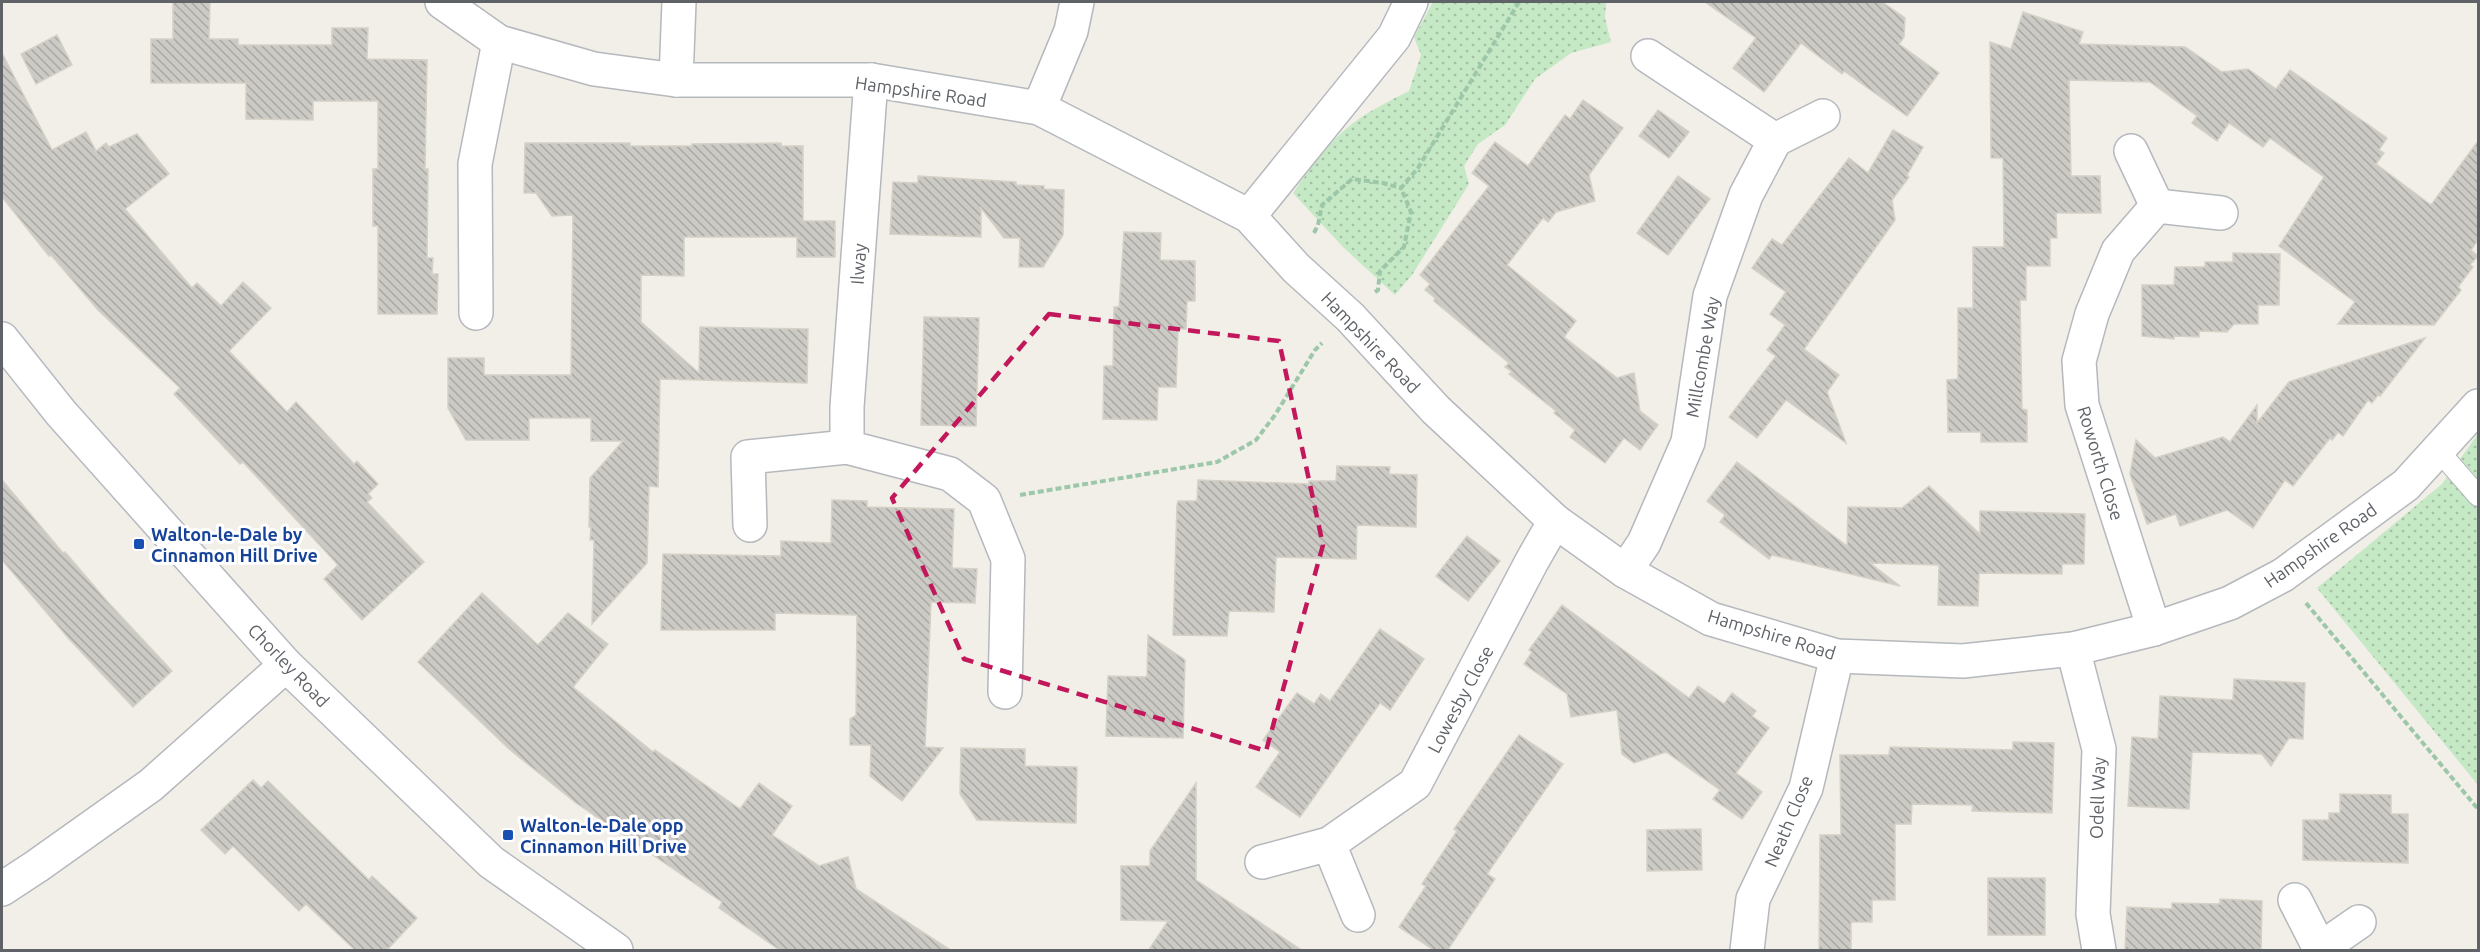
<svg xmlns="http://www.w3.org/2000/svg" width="2480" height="952" font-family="Ubuntu,sans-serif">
	<defs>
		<pattern id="grass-dots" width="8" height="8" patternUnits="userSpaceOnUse" patternTransform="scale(1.5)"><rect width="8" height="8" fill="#c5e8c5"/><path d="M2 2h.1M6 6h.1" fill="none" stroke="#a3c0a4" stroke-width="1.8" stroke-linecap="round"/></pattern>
		<pattern id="building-back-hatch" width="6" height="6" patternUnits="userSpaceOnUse" patternTransform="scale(1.5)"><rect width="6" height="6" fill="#cccac5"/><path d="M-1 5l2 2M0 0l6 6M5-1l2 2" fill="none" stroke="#a9a8a4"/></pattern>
	</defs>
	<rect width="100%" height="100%" fill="#f1efe8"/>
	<g fill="url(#grass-dots)">
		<path d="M1433 2H1606L1605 18 1611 42 1571 53 1535 79 1505 125 1478 144 1464 166 1469 184 1412 275 1395 295 1343 247 1293 193C1310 169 1328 142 1352 124 1369 111 1389 101 1409 91L1421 55 1414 37Z"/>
		<path d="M2478 434V785L2317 588 2442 484Z"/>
	</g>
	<g fill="url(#building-back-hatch)" stroke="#d6d1c6" stroke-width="1.5">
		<path d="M173 2H210L209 39H238V45H332V28H368L367 59 427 60 425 169H428L427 258H433L432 274H438L437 314H378V226H373V169H378V101H313V120L246 119V83H151V39H173Z"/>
		<path d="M1705 2H1882L1905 18 1904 37 1899 44 1939 73 1907 116 1844 71 1842 74 1801 43 1764 92 1733 68 1756 38Z"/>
		<path d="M2023 12 2083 32 2079 44 2185 47 2222 72 2248 69 2276 89 2290 70 2387 138 2379 150 2384 153 2376 164 2431 205 2478 141V240L2471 250 2478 256 2470 265 2473 267 2458 287 2461 290 2434 325 2338 324 2355 302 2279 246 2324 177 2270 138 2263 147 2229 123 2217 141 2192 123 2197 116 2150 82 2069 80 2071 176H2100L2101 213H2056L2057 238H2050V266H2026V300H2020L2022 409 2027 410V442H1981V432H1948L1947 380 1958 379V308H1973V247H2004L2003 158H1991L1990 42 2011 49Z"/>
		<path d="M57 35 72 65 36 84 21 54Z"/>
		<path d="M2 53 52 150 86 132 96 151 106 143 109 147 137 134 169 174 125 209 192 288 197 283 221 306 243 282 271 308 229 351 287 412 296 402 354 464 357 461 378 484 368 494 372 498 367 502 424 562 362 620 324 579 338 565 243 462 240 464 174 394 180 388 98 310 51 255 49 256 2 197Z"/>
		<path d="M1583 100 1623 128 1589 175 1595 201 1556 212 1548 222 1543 218 1507 265 1576 321 1564 337 1617 378 1634 373 1640 411 1658 425 1640 450 1624 438 1605 463 1570 437 1575 430 1554 413 1556 411 1509 374 1512 372 1505 367 1509 363 1434 301 1435 298 1425 290 1430 284 1420 275 1489 186 1472 173 1495 142 1528 166 1565 115 1570 119Z"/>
		<path d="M1658 110 1689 132 1669 158 1639 136Z"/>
		<path d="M1893 130 1923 147 1907 175 1909 177 1892 200 1895 220 1804 349 1839 375 1827 392 1846 443 1786 400 1757 438 1729 417 1776 356 1767 350 1785 325 1770 314 1786 292 1752 268 1772 239 1782 245 1849 158 1868 173Z"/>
		<path d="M525 143H630V146H692V144L781 143V146H803V221H835V257H797V237H684V276L641 275V322L699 373 700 327 808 329 807 383 660 379 658 487 649 486 647 563 592 624 594 540H590L591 527H589L590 478 623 441H591V418H529V440H466L448 408V358H484V375H571L573 215 552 216 536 193H524Z"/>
		<path d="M918 176 1016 182V185L1044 186V189L1064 190 1063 235 1043 267H1019L1020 238H1004L981 208V237L890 234 893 182 918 183Z"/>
		<path d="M1678 176 1710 199 1668 255 1637 233Z"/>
		<path d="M1124 232 1161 233 1160 260 1195 261V301H1187L1186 329H1178L1176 387H1158L1157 420 1103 419 1104 366H1113L1114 307H1119Z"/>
		<path d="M2233 253 2280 254 2279 305H2258V324H2234L2227 332 2199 331V337L2174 336V339L2142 336V285H2174L2175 267H2205V262H2233Z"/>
		<path d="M924 317 979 318 976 426 921 425Z"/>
		<path d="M2425 338 2380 396 2378 395 2372 403 2368 400 2343 436 2338 432 2332 440 2330 438 2293 486 2285 480 2253 528 2227 510 2180 526 2176 514 2147 524 2130 474 2136 440 2155 458 2223 437 2230 442 2257 405V423L2289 382Z"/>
		<path d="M1737 462 1847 546 1848 507 1902 508 1929 486 1980 534V511L2085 514 2084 564H2062V574L1979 573 1978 606 1938 605 1939 565 1870 563 1900 586 1772 555 1769 559 1720 522 1725 515 1707 501Z"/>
		<path d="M1337 466 1390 467 1389 474 1417 475 1416 527 1357 525 1356 559 1273 557 1276 558 1274 612 1229 611 1227 636 1173 635 1177 505 1178 501H1197L1198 480 1309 484V481H1336Z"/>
		<path d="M2 480 63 553 65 552 106 600 172 671 133 707 69 639 2 560Z"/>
		<path d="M832 500 867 501V507L954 509 952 568 977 569 975 603 931 602 925 747 943 748 902 801 870 776 871 745H850V719L856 715 857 615 775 613V630H661L663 554 781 556V541L831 543Z"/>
		<path d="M1467 536 1500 561 1468 601 1436 576Z"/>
		<path d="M482 593 538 645 568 613 608 644 573 687 653 752 655 750 740 809 759 783 792 806 772 835 819 866 848 857 856 889 952 951H781L719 908 722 902 576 803 509 749 418 662Z"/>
		<path d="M1562 605 1689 698 1698 686 1724 704 1732 693 1756 711 1752 716 1769 728 1736 773 1762 792 1742 819 1713 799 1720 790 1666 752 1634 763 1622 754 1617 710 1571 717 1567 694 1524 664 1532 652 1529 650Z"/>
		<path d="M1380 629 1424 659 1390 710 1380 703 1300 817 1256 787 1280 752 1263 740 1297 693 1314 704 1321 694 1330 701Z"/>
		<path d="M1148 635 1185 660 1183 738 1106 736 1108 676 1147 677Z"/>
		<path d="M2234 679 2305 683 2303 739 2289 738 2271 766 2262 754 2192 752 2189 809 2128 806 2132 737 2158 739 2160 696 2233 700Z"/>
		<path d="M1519 735 1563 764 1487 874 1495 879 1447 951H1435L1399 927 1426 886 1422 884 1457 831 1454 829Z"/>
		<path d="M2013 742 2054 743 2052 813 1972 811 1973 805 1912 804 1911 824H1895V900H1872V922H1851V951H1819L1820 835H1841L1840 755H1889L1890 747 2013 750Z"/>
		<path d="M961 748 1025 749V766L1077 767 1076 823 977 820 960 794Z"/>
		<path d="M253 780 261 788 268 781 369 880 372 876 417 918 386 951H356L306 904 299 911 233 846 225 854 201 830Z"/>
		<path d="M1196 783V880L1303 951H1148L1168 921 1121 920V866H1150V851Z"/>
		<path d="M2340 794 2391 795V814H2408V863L2303 860V820H2329V813H2340Z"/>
		<path d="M1701 829 1702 870 1647 871V830Z"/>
		<rect x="1988" y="878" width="57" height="57"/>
		<path d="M2220 899 2262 901 2261 951H2125L2127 907 2172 909V903L2220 904Z"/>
	</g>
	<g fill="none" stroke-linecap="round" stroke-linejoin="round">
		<defs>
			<path id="service" d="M2438 450 2478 496"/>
			<g id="minor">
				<path d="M442 2 499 42 594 69 676 80H871L1039 108 1249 216 1296 268 1350 317 1436 410 1555 521 1625 571 1711 619 1837 656 1963 661 2073 649 2154 629 2230 603 2283 575 2406 485 2478 406"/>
				<path d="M1648 56 1775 140 1823 116"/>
				<path d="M676 80 679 2"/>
				<path d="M871 80 847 407V447L950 474 984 500 1008 559 1005 692"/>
				<path d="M1039 108 1071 31 1077 2"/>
				<path d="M2131 151 2157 206 2221 213"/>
				<path d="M1249 216 1394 37 1411 2"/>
				<path d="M476 313 475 164 499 42"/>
				<path d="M750 525 748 457 847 447"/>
				<path d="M1625 571 1644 543 1688 442 1710 296 1746 195 1775 140"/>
				<path d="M2154 629 2082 405 2079 361 2092 314 2118 251 2157 206"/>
				<path d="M2073 649 2099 749 2093 914 2099 950"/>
				<path d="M1329 844 1358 915"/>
				<path d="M1262 862 1329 844 1415 784 1532 561 1555 521"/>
				<path d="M2 889 37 866 151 785 286 665"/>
				<path d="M2295 900 2320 949 2359 922"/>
				<path d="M1747 950 1753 899 1806 788 1837 656"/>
			</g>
			<path id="secondary" d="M2 339 61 413 286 665 491 862 616 950"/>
		</defs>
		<use href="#service" stroke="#b5b8bc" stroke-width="22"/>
		<use href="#minor" stroke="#b5b8bc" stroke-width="36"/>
		<use href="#secondary" stroke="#b6babf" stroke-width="36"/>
		<g stroke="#9cc7a9" stroke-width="4" stroke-dasharray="6 3" stroke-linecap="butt">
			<path d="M1314 233 1318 225 1322 205 1352 179 1383 183 1401 188"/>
			<path d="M1375 292 1378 290 1380 271 1404 247 1411 212 1401 188 1418 168 1519 2"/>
			<path d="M1020 495 1217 462 1256 440 1275 415 1315 350 1322 343"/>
			<path d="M2306 603 2478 809"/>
		</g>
		<use href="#service" stroke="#fff" stroke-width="20"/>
		<use href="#minor" stroke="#fff" stroke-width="33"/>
		<use href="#secondary" stroke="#fff" stroke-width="33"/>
	</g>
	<path fill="none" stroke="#c2185b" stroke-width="4.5" stroke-dasharray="12 8" stroke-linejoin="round" d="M1049 314 1279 341 1323 545 1266 751 964 659 892 498Z"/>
	<g fill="#1a4fb4" stroke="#fff" stroke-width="2">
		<rect x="133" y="538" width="12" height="12" rx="3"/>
		<rect x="502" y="829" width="12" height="12" rx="3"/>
	</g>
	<g text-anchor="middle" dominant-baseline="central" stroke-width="6" stroke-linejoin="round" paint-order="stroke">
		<g font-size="18" fill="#5f6368" stroke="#fff">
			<text transform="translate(921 91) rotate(8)">Hampshire Road</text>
			<text transform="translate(858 264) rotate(-86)">Ilway</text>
			<text transform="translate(1371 342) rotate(46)">Hampshire Road</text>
			<text transform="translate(1702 357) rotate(-80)">Millcombe Way</text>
			<text transform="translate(2101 463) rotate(73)">Roworth Close</text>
			<text transform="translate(2320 545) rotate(-35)">Hampshire Road</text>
			<text transform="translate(1772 634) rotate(17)">Hampshire Road</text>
			<text transform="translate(289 665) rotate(46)">Chorley Road</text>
			<text transform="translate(1460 699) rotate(-62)">Lowesby Close</text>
			<text transform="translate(2097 798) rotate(-88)">Odell Way</text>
			<text transform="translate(1788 821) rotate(-67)">Neath Close</text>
		</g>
		<g font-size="18" font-weight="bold" fill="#164399" stroke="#fff" text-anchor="start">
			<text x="151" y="534">Walton-le-Dale by<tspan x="151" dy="21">Cinnamon Hill Drive</tspan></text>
			<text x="520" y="825">Walton-le-Dale opp<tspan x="520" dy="21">Cinnamon Hill Drive</tspan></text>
		</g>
	</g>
	<rect width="2480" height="952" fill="none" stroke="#5f6368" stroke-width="6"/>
</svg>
